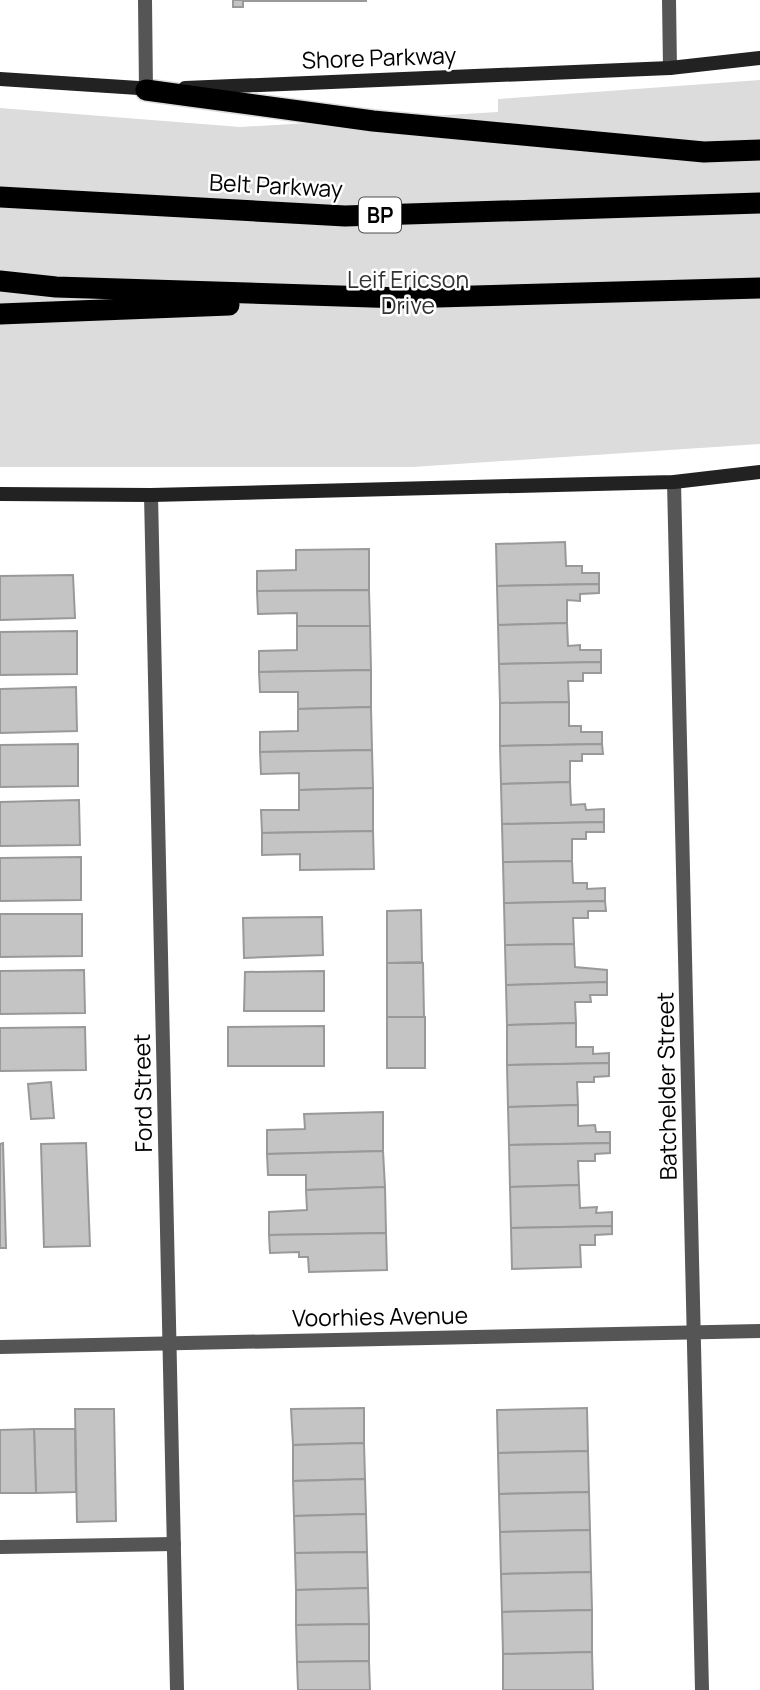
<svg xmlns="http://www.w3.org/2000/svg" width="760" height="1690" font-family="Manrope,sans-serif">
	<rect width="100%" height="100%" fill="#fff"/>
	<path fill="#dcdcdc" d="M760 80V444L412 467H0V108L240 127 498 112V99Z"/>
	<g fill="#c4c4c4" stroke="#999" stroke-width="2">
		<path d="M233 0H366V1H243V7H233Z"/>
		<path d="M565 542 566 566H582V573H599V584L497 586 496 544Z"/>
		<path d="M369 549V590L257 591V571L296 570V550Z"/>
		<path d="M73 575 75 618 0 620V576Z"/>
		<path d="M599 584V593L580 594V601L567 600V623L498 625 497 586Z"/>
		<path d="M369 590 370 626H297V613L258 614 257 591Z"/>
		<path d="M567 623 568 646 580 645V650H601V662L499 664 498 625Z"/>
		<path d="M297 626H370L371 670 259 672V651L297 650Z"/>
		<path d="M77 631V674L0 675V632Z"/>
		<path d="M601 662V673H583V681H568L569 702 500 703 499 664Z"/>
		<path d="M371 670V707L298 709V692H260L259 672Z"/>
		<path d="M76 687 77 731 0 733V689Z"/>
		<path d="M569 702V726H581V732H602V744L500 746V703Z"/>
		<path d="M371 707 372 750 260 752V732L298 731V709Z"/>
		<path d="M78 744V786L0 787V745Z"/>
		<path d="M602 744 603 754H582V761H570V782L501 784 500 746Z"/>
		<path d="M372 750 373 788 299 790V773L261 774 260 752Z"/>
		<path d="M570 782 571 805 585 804 586 810 604 809V822L502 824 501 784Z"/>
		<path d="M373 788V831L262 833 261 810H299V790Z"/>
		<path d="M79 800 80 845 0 846V802Z"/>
		<path d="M604 822V832H586V839H572V861L503 862 502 824Z"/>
		<path d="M373 831 374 869 300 870V854L262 855V833Z"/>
		<path d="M81 857V900L0 901V858Z"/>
		<path d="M572 861 573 883H587V889L605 888V901L504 903 503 862Z"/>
		<path d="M605 901 606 911H588V918H573L574 944 505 945 504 903Z"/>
		<path d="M421 910 422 962 387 963V911Z"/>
		<path d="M0 914H82V956L0 957Z"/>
		<path d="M322 917 323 955 244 958 243 918Z"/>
		<path d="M574 944 575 967 607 970V982L506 985 505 945Z"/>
		<path d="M387 963H423L424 1017H387Z"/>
		<path d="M84 970 85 1013 0 1014V971Z"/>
		<path d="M324 971V1011H244L245 972Z"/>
		<path d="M607 982V995H590L591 1002H575L576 1023 507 1025 506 985Z"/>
		<rect x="387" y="1017" width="38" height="51"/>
		<path d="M576 1023V1047H593V1054L609 1053V1063L507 1065V1025Z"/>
		<path d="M324 1026V1066H228V1027Z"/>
		<path d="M85 1027 86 1070 0 1071V1028Z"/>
		<path d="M609 1063V1076L594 1077V1082H577L578 1105 508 1107 507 1065Z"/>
		<path d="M51 1082 54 1118 31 1119 28 1084Z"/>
		<path d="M578 1105V1126L595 1125 596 1132H610V1143L509 1145 508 1107Z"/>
		<path d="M383 1112V1151L267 1154V1130L305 1129 304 1114Z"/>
		<path d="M3 1143 6 1248H0V1144Z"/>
		<path d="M86 1143 90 1246 44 1247 41 1144Z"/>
		<path d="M610 1143V1153L595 1154V1161H578L579 1185 510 1187 509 1145Z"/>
		<path d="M383 1151 385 1187 306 1190V1175H268L267 1154Z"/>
		<path d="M579 1185 580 1208 597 1207 596 1213 612 1212V1226L511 1228 510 1187Z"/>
		<path d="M385 1187 386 1233 269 1235V1212L307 1210 306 1190Z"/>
		<path d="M612 1226V1234L595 1235V1245H580L581 1267 512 1269 511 1228Z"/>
		<path d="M386 1233 387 1270 309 1272 308 1257H299V1252L270 1253 269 1235Z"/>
		<path d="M364 1408V1443L293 1445 291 1409Z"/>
		<path d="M587 1408 588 1451 498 1453 497 1410Z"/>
		<path d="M75 1409H114L116 1521 77 1522Z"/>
		<path d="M34 1429H75L76 1492 36 1493Z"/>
		<path d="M34 1429 36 1493H0V1430Z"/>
		<path d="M364 1443 365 1479 293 1481V1445Z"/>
		<path d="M588 1451 589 1492 499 1494 498 1453Z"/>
		<path d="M365 1479 366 1514 294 1516 293 1481Z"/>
		<path d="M589 1492 590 1530 500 1532 499 1494Z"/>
		<path d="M366 1514 367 1552 295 1553 294 1516Z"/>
		<path d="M590 1530 591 1572 501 1574 500 1532Z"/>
		<path d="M367 1552 368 1588 296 1590 295 1553Z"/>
		<path d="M591 1572 592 1610 502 1612 501 1574Z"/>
		<path d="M368 1588 369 1624 296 1625V1590Z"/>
		<path d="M592 1610V1652L503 1654 502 1612Z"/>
		<path d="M369 1624V1661L297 1662 296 1625Z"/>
		<path d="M592 1652 593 1690H503V1654Z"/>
		<path d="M369 1661 370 1690H298L297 1662Z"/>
	</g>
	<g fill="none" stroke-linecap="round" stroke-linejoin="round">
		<defs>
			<g id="motorway">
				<path d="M146 90 373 121 704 152 760 150"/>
				<path d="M0 197 345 216 760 203"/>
				<path d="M0 281 56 287 402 298 760 288"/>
				<path d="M0 314 229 305"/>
			</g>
		</defs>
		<use href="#motorway" stroke="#dbdbdb" stroke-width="24"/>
		<path stroke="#555" stroke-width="14" d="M0 1547 174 1544"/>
		<g stroke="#555" stroke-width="14">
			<path d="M145 0 146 90"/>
			<path d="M669 0 670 68"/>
			<path d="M674 482 702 1690"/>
			<path d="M151 495 177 1690"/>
			<path d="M0 1347 760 1331"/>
		</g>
		<g stroke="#222" stroke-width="14">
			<path d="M0 79 154 89"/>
			<path d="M185 88 670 68 760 58"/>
			<path d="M0 494 151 495 674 482 760 472"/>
		</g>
		<use href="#motorway" stroke="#000" stroke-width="21"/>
	</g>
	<g text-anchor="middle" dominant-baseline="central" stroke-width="5" stroke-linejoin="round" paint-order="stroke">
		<rect fill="#fff" stroke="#4c4c4c" stroke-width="2" x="359" y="197.5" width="42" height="35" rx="5"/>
		<g font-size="21" font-weight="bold" fill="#000">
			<text x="380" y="215">BP</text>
		</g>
		<g font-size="23" fill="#000" stroke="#fff">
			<text transform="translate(379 57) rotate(-2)">Shore Parkway</text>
			<text transform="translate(276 185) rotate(3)">Belt Parkway</text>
			<text transform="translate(666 1086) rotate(-91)">Batchelder Street</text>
			<text transform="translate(142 1093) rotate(-91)">Ford Street</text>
			<text transform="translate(380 1316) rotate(-1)">Voorhies Avenue</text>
		</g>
		<g font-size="23" fill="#333" stroke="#fff">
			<text x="408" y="279">Leif Ericson<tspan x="408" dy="26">Drive</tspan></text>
		</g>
	</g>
</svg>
